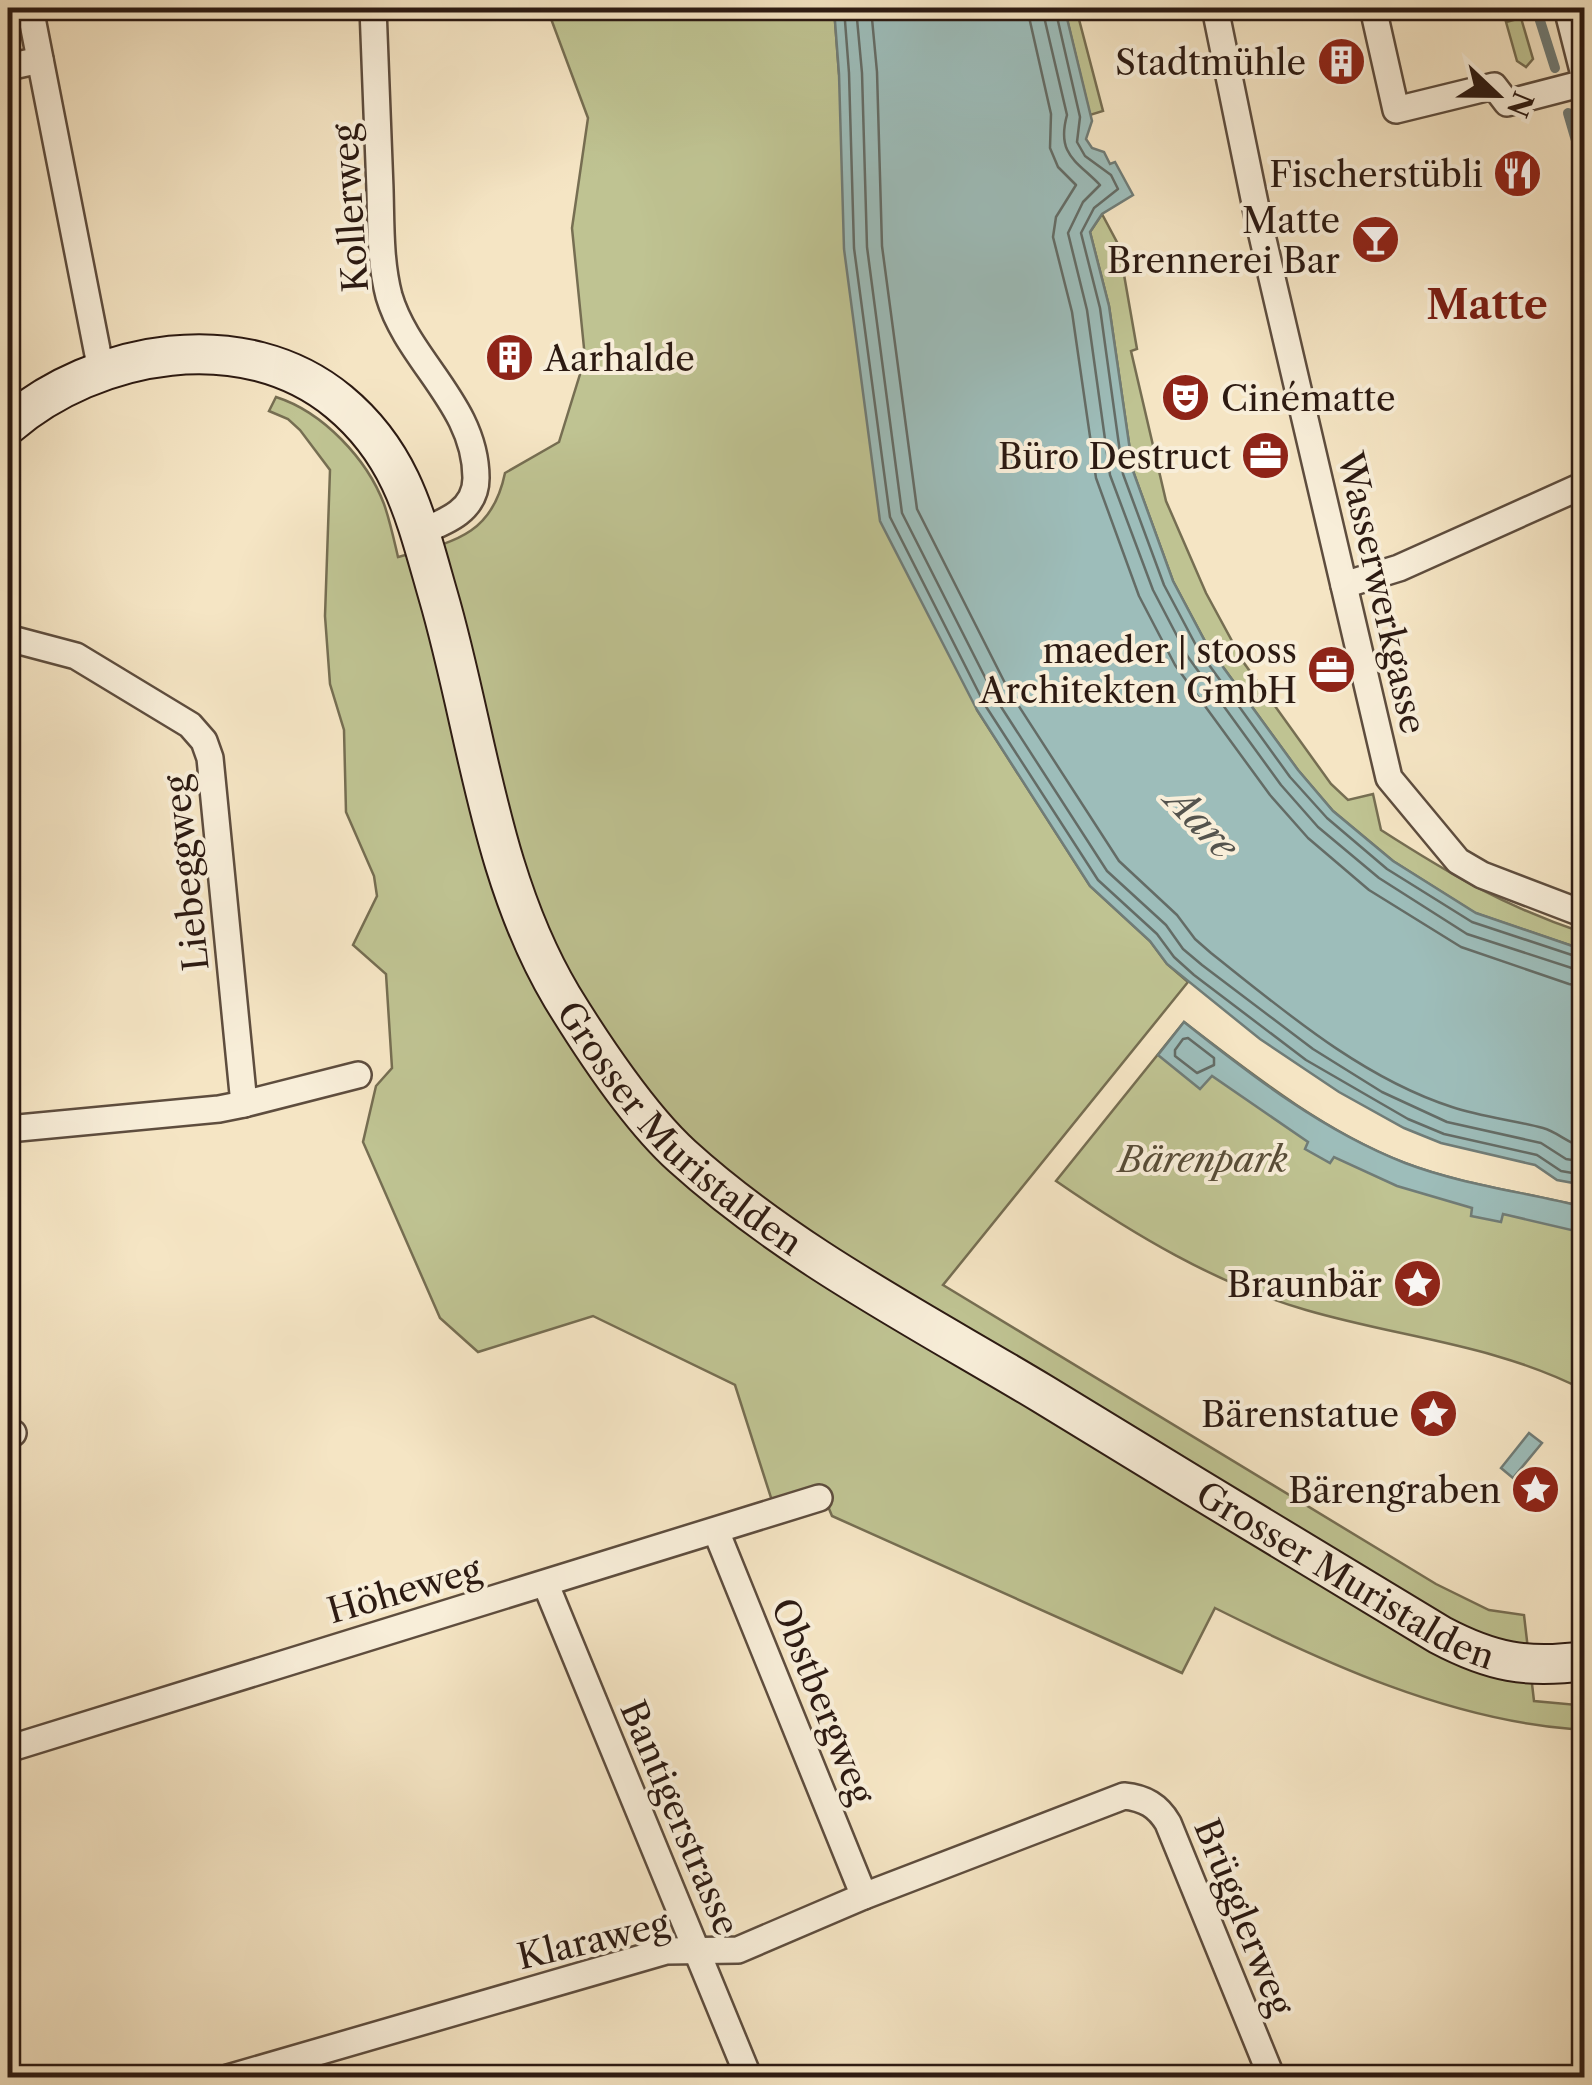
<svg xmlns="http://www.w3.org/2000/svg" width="1592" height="2085" font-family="'Libre Caslon Text',serif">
	<rect width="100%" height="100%" fill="#f5e5c4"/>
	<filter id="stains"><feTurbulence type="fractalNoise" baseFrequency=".002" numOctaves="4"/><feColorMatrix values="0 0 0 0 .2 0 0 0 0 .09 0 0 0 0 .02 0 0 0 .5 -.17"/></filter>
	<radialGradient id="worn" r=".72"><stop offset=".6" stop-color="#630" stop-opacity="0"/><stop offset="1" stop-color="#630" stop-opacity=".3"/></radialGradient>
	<g fill="#bfc392" stroke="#766e52" stroke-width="2.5">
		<path d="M547 8H834L839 74 977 710 1090 886 1150 941 1167 964 1188 982 943 1285 1436 1584 1489 1610 1524 1615 1534 1701 1578 1705 1572 1729C1447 1719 1325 1663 1215 1608L1182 1673 832 1516 821 1489 773 1504 735 1385 593 1316 478 1352 440 1318 363 1142 376 1086 392 1068 386 974 353 945 377 896 374 876 346 812 344 730 330 684 325 616 330 470 300 430 288 419 269 411 276 397C323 412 367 459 384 504 390 521 394 540 398 557 453 542 492 536 505 473L559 442 585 358 572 228 588 118Z"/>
		<path d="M1057 8H1076L1103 111 1090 115 1065 11 1058 12Z"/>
		<path d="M1521 18 1533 59 1526 67 1517 61 1506 22Z"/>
		<path d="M1102 214 1119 246 1137 349 1131 351 1166 501 1206 593 1244 663 1331 784 1348 800 1373 794 1381 830C1451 875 1506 907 1584 933V950L1475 913 1393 861 1333 811 1298 770 1207 645 1173 581 1133 471 1109 306 1090 232Z"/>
		<path d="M1184 1022C1253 1075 1323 1131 1405 1163 1462 1185 1525 1192 1584 1207V1390C1494 1344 1402 1338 1306 1310 1216 1284 1133 1234 1056 1181Z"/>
	</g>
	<g fill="#9dbdba" stroke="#707c77" stroke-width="2.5">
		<path d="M834 8H1057L1058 12 1065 10 1092 121 1086 139 1092 148 1104 152 1110 164 1115 162 1133 195 1102 214 1090 232 1109 306 1133 471 1173 581 1207 645 1298 770 1333 811 1393 861 1476 913 1584 950V1185L1557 1180 1535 1165 1441 1143 1404 1128 1339 1092 1260 1039 1167 964 1150 941 1090 886 977 710 880 521 844 249 839 74Z"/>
		<path d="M1184 1022C1252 1076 1323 1131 1405 1163 1463 1185 1525 1192 1584 1207V1233L1503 1214 1501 1222 1471 1216 1472 1208 1397 1186 1334 1157 1330 1163 1305 1149 1308 1142 1212 1076 1200 1089 1158 1055Z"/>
		<path d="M1529 1433 1542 1443 1513 1478 1501 1468Z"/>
	</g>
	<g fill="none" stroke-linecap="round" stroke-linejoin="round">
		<g stroke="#646c66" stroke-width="2.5">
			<path d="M844 8 849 73 854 248 890 517 985 705 1098 880 1157 934 1174 957 1194 975 1306 1060 1408 1119 1444 1134 1537 1155 1561 1171 1584 1175"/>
			<path d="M856 8 862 73 867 247 902 513 996 699 1107 871 1166 925 1183 949 1202 965 1313 1049 1382 1092 1447 1122 1541 1143 1566 1159 1584 1162"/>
			<path d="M871 8 877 72 882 246 917 509 1009 691 1119 861 1177 915 1195 939 1211 953C1284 1011 1362 1078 1452 1107 1482 1117 1513 1120 1543 1128 1558 1132 1568 1144 1584 1147"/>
			<path d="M1027 8 1051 114 1050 148 1058 167 1076 185 1056 217 1053 237 1072 312 1096 478 1139 596 1175 665 1270 795 1308 838 1369 890 1461 947 1569 984 1584 987"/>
			<path d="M1042 8 1067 115C1056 155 1077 161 1100 185L1083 202 1068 233 1087 310 1110 475 1153 590 1188 657 1281 785 1318 827 1379 878 1467 934 1584 972"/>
			<path d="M1055 8 1080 117 1077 142 1085 156 1111 175 1118 189 1094 208 1081 233 1100 308 1123 474 1164 585 1199 651 1290 777 1327 818 1387 869 1472 922 1584 959"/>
			<path d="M1188 1038 1214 1058V1065L1197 1073 1175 1056V1050L1183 1039Z"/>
		</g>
		<g stroke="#707c77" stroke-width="10">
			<path d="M1536 8 1555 68"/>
			<path d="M1568 113 1584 168"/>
		</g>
		<defs>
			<g id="minor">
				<path d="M30 8 101 370"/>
				<path d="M373 8C375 68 378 129 380 190 381 225 380 262 389 296 408 361 476 405 476 478 476 511 445 522 420 532"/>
				<path d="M1215 8 1258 218 1389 778 1458 861 1482 875 1584 914"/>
				<path d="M1373 8 1396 110 1494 86 1507 103 1584 83"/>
				<path d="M1567 8 1584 75"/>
				<path d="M8 67 40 60"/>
				<path d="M1344 585 1399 568 1584 485"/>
				<path d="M8 638 76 656 190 725 204 741 210 758 244 1104 219 1109 8 1129"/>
				<path d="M244 1104 358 1075"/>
				<path d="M8 1435 13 1433"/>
				<path d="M716 1531 864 1896"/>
				<path d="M546 1585 749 2078"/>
				<path d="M8 1749 819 1498"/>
				<path d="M228 2078 666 1951 738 1950 864 1896 1124 1796C1145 1798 1158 1806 1168 1823L1272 2078"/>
			</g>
			<g id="secondary">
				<path id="s1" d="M8 425C95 350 244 323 339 402 403 455 416 519 438 595 477 728 489 875 562 997 592 1046 640 1118 682 1156 789 1253 920 1320 1043 1394 1175 1475 1307 1555 1440 1635 1491 1662 1527 1669 1584 1661"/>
			</g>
		</defs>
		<use href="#minor" stroke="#5e4d3e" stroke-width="30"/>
		<use href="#secondary" stroke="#2c1a12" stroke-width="42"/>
		<use href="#minor" stroke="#f8eed9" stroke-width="25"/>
		<use href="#secondary" stroke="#f8eed9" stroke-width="38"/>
	</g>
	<defs>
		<symbol id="building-disc" viewBox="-11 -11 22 22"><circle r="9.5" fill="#8f2418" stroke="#f8eed9"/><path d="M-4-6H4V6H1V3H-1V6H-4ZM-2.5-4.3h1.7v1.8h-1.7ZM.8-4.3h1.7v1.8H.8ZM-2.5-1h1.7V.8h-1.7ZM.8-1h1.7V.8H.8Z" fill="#fff"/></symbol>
		<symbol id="restaurant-disc" viewBox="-11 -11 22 22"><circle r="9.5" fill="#8f2418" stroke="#f8eed9"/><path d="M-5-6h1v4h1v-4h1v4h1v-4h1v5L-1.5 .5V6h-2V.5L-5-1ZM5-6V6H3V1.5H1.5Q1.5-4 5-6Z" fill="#fff"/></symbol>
		<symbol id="bar-disc" viewBox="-11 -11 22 22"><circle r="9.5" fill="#8f2418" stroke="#f8eed9"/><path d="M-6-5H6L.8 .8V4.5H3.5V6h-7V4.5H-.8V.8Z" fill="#fff"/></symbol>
		<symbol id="theatre-disc" viewBox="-11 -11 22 22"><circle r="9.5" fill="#8f2418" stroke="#f8eed9"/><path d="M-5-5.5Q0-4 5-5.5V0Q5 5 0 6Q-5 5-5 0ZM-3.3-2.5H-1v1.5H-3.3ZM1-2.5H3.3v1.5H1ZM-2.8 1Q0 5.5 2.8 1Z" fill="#fff"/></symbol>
		<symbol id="office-disc" viewBox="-11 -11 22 22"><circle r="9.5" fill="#8f2418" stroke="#f8eed9"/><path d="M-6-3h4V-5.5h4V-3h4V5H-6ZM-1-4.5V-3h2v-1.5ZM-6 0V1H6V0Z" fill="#fff"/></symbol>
		<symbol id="sight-disc" viewBox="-11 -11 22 22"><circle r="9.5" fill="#8f2418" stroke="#f8eed9"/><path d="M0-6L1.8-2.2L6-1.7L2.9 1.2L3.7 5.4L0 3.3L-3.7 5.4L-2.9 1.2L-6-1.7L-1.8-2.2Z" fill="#fff"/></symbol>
	</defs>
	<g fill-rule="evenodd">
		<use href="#building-disc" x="1314" y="34" width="55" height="55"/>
		<use href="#restaurant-disc" x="1490" y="146" width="55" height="55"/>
		<use href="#bar-disc" x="1348" y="212" width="55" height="55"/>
		<use href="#building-disc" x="482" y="330" width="55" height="55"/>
		<use href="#theatre-disc" x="1158" y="370" width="55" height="55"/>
		<use href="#office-disc" x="1238" y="428" width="55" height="55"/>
		<use href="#office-disc" x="1304" y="642" width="55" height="55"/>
		<use href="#sight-disc" x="1390" y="1256" width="55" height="55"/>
		<use href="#sight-disc" x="1406" y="1386" width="55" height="55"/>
		<use href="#sight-disc" x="1508" y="1462" width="55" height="55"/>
	</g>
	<g text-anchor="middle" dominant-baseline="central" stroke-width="8" stroke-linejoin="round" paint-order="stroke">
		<g font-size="35" fill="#2c1a12" stroke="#f8eed9" text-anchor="end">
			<text x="1306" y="62">Stadtmühle</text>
			<text x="1483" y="174">Fischerstübli</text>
			<text x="1340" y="220">Matte<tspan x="1340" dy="40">Brennerei Bar</tspan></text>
			<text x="544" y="358" text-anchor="start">Aarhalde</text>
			<text x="1221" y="398" text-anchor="start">Cinématte</text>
			<text x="1231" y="456">Büro Destruct</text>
			<text x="1297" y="650">maeder | stooss<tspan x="1297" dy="40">Architekten GmbH</tspan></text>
			<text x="1382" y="1284">Braunbär</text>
			<text x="1399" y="1414">Bärenstatue</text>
			<text x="1501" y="1490">Bärengraben</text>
		</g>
		<g font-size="35" fill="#2c1a12" stroke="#f8eed9">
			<text transform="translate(350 208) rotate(-94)">Kollerweg</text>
			<text transform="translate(1382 593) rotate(77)">Wasserwerkgasse</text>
			<text transform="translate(186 873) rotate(-96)">Liebeggweg</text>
			<text stroke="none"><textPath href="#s1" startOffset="1180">Grosser Muristalden</textPath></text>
			<text stroke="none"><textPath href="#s1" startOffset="1988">Grosser Muristalden</textPath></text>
			<text transform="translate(404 1590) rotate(-16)">Höheweg</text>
			<text transform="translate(823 1701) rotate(68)">Obstbergweg</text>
			<text transform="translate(680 1818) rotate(67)">Bantigerstrasse</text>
			<text transform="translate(1244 1917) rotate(68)">Brügglerweg</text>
			<text transform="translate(593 1940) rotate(-13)">Klaraweg</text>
		</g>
		<g font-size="35" font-style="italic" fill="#584d38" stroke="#f8eed9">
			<text x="1203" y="1159">Bärenpark</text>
		</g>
		<g font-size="38" font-style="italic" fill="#54534d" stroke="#f8eed9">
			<text transform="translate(1202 823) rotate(46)">Aare</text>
		</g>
		<g font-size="40" font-weight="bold" fill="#7a1f14" stroke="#f8eed9">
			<text x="1487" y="304">Matte</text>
		</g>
	</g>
	<rect width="1592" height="2085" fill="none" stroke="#f5e5c4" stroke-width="40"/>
	<rect x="10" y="10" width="1572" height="2065" fill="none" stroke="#2c1a12" stroke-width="5"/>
	<rect x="20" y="20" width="1552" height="2045" fill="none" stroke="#2c1a12" stroke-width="2.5"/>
	<g transform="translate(1497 95) rotate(112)" stroke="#f8eed9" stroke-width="8" paint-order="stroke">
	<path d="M0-8L18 38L0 25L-18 38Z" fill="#2c1a12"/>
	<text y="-15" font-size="28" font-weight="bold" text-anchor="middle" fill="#2c1a12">N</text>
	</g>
	<rect width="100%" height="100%" filter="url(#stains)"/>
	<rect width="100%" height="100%" fill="url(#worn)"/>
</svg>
